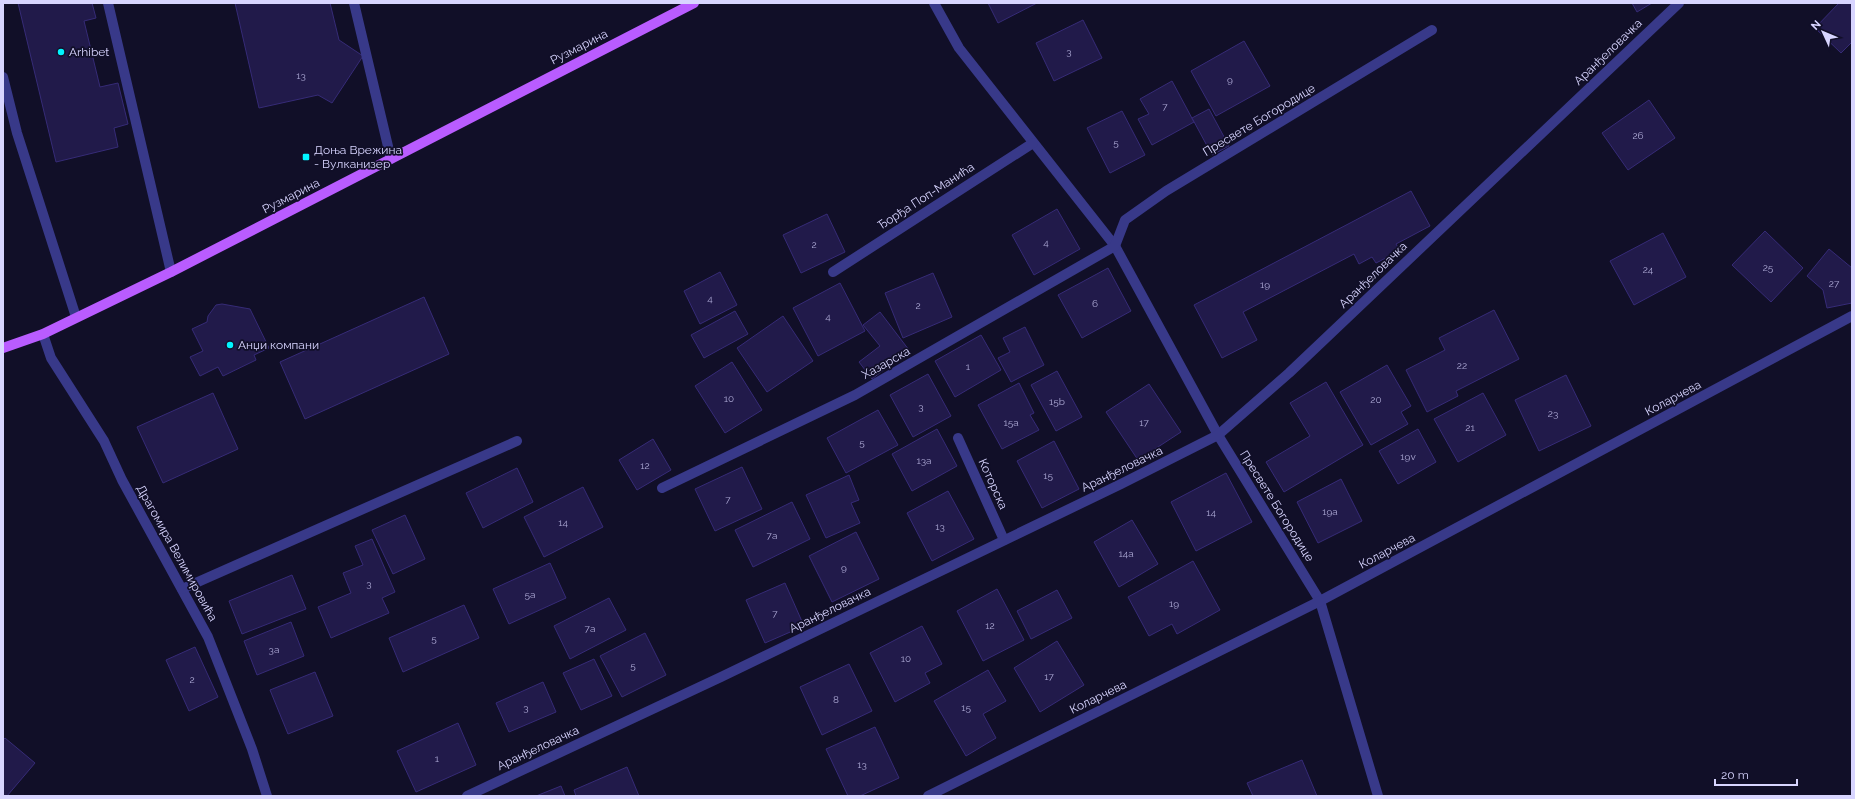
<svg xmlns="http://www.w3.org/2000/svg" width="1855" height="799" font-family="Raleway,sans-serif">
	<rect width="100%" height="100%" fill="#110f28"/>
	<g fill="#211a4a" stroke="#362b77">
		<path d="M18 3H92L96 18 84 21 100 87 118 83 128 124 114 128 118 147 56 162Z"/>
		<path d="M235 3H330L339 40 363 56 332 103 318 95 259 108Z"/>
		<path d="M988 3H1037L998 23Z"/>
		<path d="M1632 3H1652L1637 12Z"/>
		<path d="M1839 3H1850L1852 5V42L1841 53 1815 28Z"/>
		<path d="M1083 20 1102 58 1054 81 1036 43Z"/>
		<path d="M1244 41 1270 86 1216 116 1191 71Z"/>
		<path d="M1172 81 1194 122 1152 145 1138 119 1149 114 1140 99Z"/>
		<path d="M1649 100 1675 138 1628 170 1602 133Z"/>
		<path d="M1209 109 1229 146 1212 155 1192 118Z"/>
		<path d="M1122 111 1145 155 1110 173 1087 128Z"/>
		<path d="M1411 191 1430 226 1396 244 1400 251 1376 263 1372 257 1359 264 1354 254 1243 312 1257 340 1222 358 1194 305Z"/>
		<path d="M1057 209 1080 249 1034 275 1012 235Z"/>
		<path d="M827 214 845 252 801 273 783 235Z"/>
		<path d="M1765 231 1803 268 1771 302 1732 265Z"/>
		<path d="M1663 233 1686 277 1634 305 1610 261Z"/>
		<path d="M1829 249 1852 268V303L1827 308 1823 290 1807 276Z"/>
		<path d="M1108 268 1131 311 1082 338 1058 295Z"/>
		<path d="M720 272 737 305 700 324 684 291Z"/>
		<path d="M933 273 952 317 903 338 885 293Z"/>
		<path d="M840 283 865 331 818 356 793 308Z"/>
		<path d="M424 297 449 354 305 419 280 362Z"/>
		<path d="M222 304 250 309 269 348 254 355 256 360 223 376 218 367 200 376 190 357 203 351 192 329 207 322 208 316 216 305Z"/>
		<path d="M1494 310 1519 359 1456 391 1458 396 1427 412 1406 370 1445 350 1439 338Z"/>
		<path d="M735 311 748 334 704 358 691 335Z"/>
		<path d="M880 312 909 350 872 379 859 362 880 346 863 325Z"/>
		<path d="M783 316 813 361 767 392 737 348Z"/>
		<path d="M1025 327 1044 365 1011 382 998 358 1010 352 1003 338Z"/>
		<path d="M981 335 1001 370 955 397 935 361Z"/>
		<path d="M732 362 762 410 725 433 695 386Z"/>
		<path d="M1387 365 1411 406 1401 412 1408 424 1371 445 1340 392Z"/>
		<path d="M1057 371 1082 417 1056 431 1031 385Z"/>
		<path d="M928 374 951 416 913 437 890 395Z"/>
		<path d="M1566 375 1591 426 1539 451 1515 400Z"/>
		<path d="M1326 382 1363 445 1284 492 1266 462 1310 436 1290 403Z"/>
		<path d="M1019 383 1034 413 1030 415 1039 430 1002 449 978 405Z"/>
		<path d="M1149 384 1181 432 1138 460 1106 412Z"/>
		<path d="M213 393 238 449 163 483 137 427Z"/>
		<path d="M1483 393 1506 435 1458 462 1434 419Z"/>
		<path d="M878 410 898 445 846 473 827 438Z"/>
		<path d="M937 429 957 466 912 491 892 454Z"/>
		<path d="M1418 429 1436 462 1398 484 1379 451Z"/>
		<path d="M653 439 671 470 637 490 619 460Z"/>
		<path d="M1054 441 1079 489 1042 508 1017 461Z"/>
		<path d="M742 467 762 509 715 531 695 489Z"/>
		<path d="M517 468 533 502 483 528 466 493Z"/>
		<path d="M1226 473 1252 522 1196 551 1171 502Z"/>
		<path d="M849 475 859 500 851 503 860 523 826 538 806 495Z"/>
		<path d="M1341 479 1362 521 1318 543 1297 502Z"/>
		<path d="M583 487 603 527 544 557 524 517Z"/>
		<path d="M948 491 974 539 932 561 907 513Z"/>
		<path d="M792 502 810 539 753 567 735 530Z"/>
		<path d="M405 515 425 559 393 574 372 530Z"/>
		<path d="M1132 520 1158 564 1119 587 1094 542Z"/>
		<path d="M856 532 879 579 832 602 809 556Z"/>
		<path d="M372 539 395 592 382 598 389 613 331 638 318 607 351 593 343 573 363 565 355 546Z"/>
		<path d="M1193 561 1220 610 1177 634 1172 624 1149 636 1128 597Z"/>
		<path d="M550 563 566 598 509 624 493 589Z"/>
		<path d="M292 575 306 609 242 634 229 601Z"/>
		<path d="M785 583 804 626 765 643 746 600Z"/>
		<path d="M997 589 1024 640 983 661 957 611Z"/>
		<path d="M1057 590 1072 618 1031 639 1017 611Z"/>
		<path d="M609 598 626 630 570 659 554 626Z"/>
		<path d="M464 605 479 638 403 672 389 638Z"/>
		<path d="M291 622 304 656 257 675 244 641Z"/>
		<path d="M922 626 942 664 925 673 930 683 895 702 870 653Z"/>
		<path d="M645 633 666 675 622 697 600 656Z"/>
		<path d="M1057 641 1084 685 1040 712 1014 668Z"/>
		<path d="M195 647 218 697 189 711 166 660Z"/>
		<path d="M594 659 612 696 581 710 563 673Z"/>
		<path d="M849 664 872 711 822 735 800 687Z"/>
		<path d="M988 670 1006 701 983 714 996 738 966 756 934 701Z"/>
		<path d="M315 672 333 716 288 734 270 690Z"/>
		<path d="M543 682 556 712 509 732 496 703Z"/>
		<path d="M458 723 476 765 416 792 397 751Z"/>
		<path d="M875 727 899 778 860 796H848L826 749Z"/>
		<path d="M5 738 35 763 7 796H3V740Z"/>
		<path d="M1302 760 1317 796H1253L1247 783Z"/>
		<path d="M627 767 639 796H576L574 790Z"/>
		<path d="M561 786 565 796H536Z"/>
	</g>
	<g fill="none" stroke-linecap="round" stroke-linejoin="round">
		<g stroke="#383989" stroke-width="10">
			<path d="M108 3 171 272"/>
			<path d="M354 3 391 159"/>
			<path d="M934 3 959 48 1115 246 1218 435 1320 601 1378 796"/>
			<path d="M3 77 17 133 76 317"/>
			<path d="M833 272 1033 143"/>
			<path d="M43 334 51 358 104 441 122 480 208 637 252 749 267 796"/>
			<path d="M958 438 1004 540"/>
			<path d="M662 488 855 395 1115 246 1125 220 1166 191 1432 30"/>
			<path d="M182 589 517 441"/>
			<path d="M467 796 721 677 1121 484 1218 435 1289 373 1679 3"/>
			<path d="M928 796 1320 601 1852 316"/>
		</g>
		<path stroke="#b95cff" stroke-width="10" d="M3 348 43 334 171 272 694 3"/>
	</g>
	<g fill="#01f4ff" stroke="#110f28" stroke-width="1.5">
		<circle cx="61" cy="52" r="4"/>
		<rect x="302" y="153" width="8" height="8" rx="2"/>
		<circle cx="230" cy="345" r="4"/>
	</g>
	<g text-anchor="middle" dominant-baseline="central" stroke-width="3.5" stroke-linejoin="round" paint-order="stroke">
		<g font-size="10" fill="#aaa6d2">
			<text x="1069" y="51">3</text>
			<text x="301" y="75">13</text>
			<text x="1230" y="79">9</text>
			<text x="1165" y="106">7</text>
			<text x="1638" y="135">26</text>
			<text x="1116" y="142">5</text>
			<text x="1046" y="242">4</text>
			<text x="814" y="244">2</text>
			<text x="1768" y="267">25</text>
			<text x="1648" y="269">24</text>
			<text x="1834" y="283">27</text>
			<text x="1265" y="284">19</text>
			<text x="710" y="298">4</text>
			<text x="1095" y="303">6</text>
			<text x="918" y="305">2</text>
			<text x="828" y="316">4</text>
			<text x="1462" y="365">22</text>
			<text x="968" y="366">1</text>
			<text x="729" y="398">10</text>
			<text x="1376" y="399">20</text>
			<text x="1057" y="401">15b</text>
			<text x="921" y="406">3</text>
			<text x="1553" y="413">23</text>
			<text x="1011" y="422">15a</text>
			<text x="1144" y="422">17</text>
			<text x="1470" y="427">21</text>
			<text x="862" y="442">5</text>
			<text x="1408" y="456">19v</text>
			<text x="924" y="460">13a</text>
			<text x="645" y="465">12</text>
			<text x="1048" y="475">15</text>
			<text x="728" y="499">7</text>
			<text x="1330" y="511">19a</text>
			<text x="1211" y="512">14</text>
			<text x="563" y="522">14</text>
			<text x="940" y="526">13</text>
			<text x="772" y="535">7a</text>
			<text x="1126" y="553">14a</text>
			<text x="844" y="567">9</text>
			<text x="369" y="583">3</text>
			<text x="530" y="594">5a</text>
			<text x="1174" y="603">19</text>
			<text x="775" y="613">7</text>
			<text x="990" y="625">12</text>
			<text x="590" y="628">7a</text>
			<text x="434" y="638">5</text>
			<text x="274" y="649">3a</text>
			<text x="906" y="658">10</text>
			<text x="633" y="665">5</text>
			<text x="1049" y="676">17</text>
			<text x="192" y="679">2</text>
			<text x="836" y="699">8</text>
			<text x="526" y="707">3</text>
			<text x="966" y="707">15</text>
			<text x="437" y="758">1</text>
			<text x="862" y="764">13</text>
		</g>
		<g font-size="12" fill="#d8d5ff" stroke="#110f28">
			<text transform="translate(579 47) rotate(-27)">Рузмарина</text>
			<text transform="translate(1608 52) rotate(-44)">Аранђеловачка</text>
			<text transform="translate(1259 120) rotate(-31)">Пресвете Богородице</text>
			<text transform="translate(291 196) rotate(-27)">Рузмарина</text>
			<text transform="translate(926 196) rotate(-33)">Ђорђа Поп-Манића</text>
			<text transform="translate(1373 275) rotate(-44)">Аранђеловачка</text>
			<text transform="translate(886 363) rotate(-29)">Хазарска</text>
			<text transform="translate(1673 398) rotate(-28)">Коларчева</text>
			<text transform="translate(1122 469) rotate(-26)">Аранђеловачка</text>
			<text transform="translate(993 484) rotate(66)">Которска</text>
			<text transform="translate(1277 506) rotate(58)">Пресвете Богородице</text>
			<text transform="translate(1387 551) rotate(-28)">Коларчева</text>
			<text transform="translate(177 553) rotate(61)">Драгомира Велимировића</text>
			<text transform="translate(830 610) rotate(-26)">Аранђеловачка</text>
			<text transform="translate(1098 697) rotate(-26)">Коларчева</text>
			<text transform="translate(538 748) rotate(-25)">Аранђеловачка</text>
		</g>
		<g font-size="12" fill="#d8d5ff" stroke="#110f28" text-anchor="start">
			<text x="69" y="52">Arhibet</text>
			<text x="314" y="150">Доња Врежина<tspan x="314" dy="14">- Вулканизер</tspan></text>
			<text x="238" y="345">Анџи компани</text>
		</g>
	</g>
	<rect width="1855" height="799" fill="none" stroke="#d8d5ff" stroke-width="8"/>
	<g transform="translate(1823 32) rotate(314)" stroke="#110f28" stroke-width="3" paint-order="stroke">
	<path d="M0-3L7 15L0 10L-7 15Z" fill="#d8d5ff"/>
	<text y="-6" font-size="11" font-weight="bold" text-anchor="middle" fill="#d8d5ff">N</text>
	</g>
	<path d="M1715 779v6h82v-6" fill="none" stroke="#d8d5ff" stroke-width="2"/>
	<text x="1721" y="779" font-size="12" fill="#d8d5ff" stroke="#110f28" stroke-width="3" paint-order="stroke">20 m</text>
</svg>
